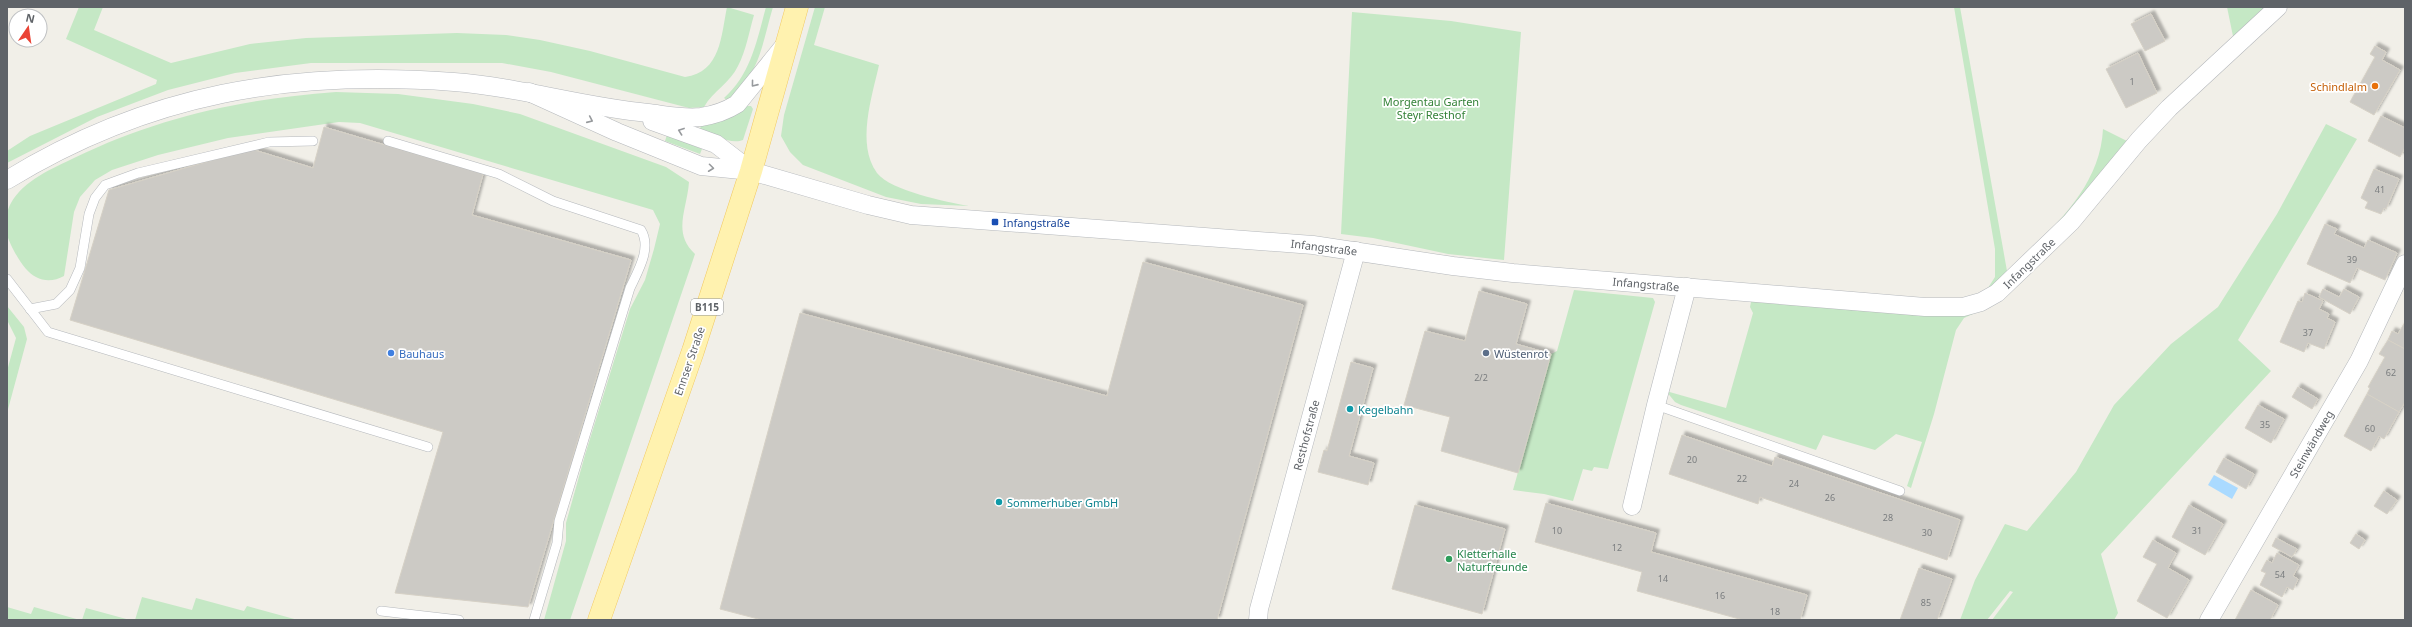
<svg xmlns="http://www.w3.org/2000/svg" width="2412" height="627" font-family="'Noto Sans',sans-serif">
	<defs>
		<filter id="shadow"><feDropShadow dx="3.5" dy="-3.5" stdDeviation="1" flood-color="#0004"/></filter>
	</defs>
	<rect width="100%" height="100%" fill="#f1efe8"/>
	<g fill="#c5e8c5">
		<path d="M79 7H103L94 30 171 63 250 44 306 38 457 33 506 35 540 40 590 51 685 77C721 72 721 36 727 7L754 15C749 32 746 51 738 66 730 83 713 91 704 107L689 108 551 72 502 63H311L235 73 168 90 97 117 7 163V151L30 136 156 84 157 80 66 39Z"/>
		<path d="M766 7H773C761 47 761 73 727 100L724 98C751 74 757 40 766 7Z"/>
		<path d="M815 7H825L814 45 879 65C872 97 856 144 877 173 891 191 947 202 969 206L921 204 886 197 803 165 790 152 781 136 784 115Z"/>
		<path d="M1954 7H1960L2007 271C2049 232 2100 190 2103 129L2129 142 2070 216 1986 291 1995 277V249Z"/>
		<path d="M2227 7H2271L2234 41Z"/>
		<path d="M1352 12 1451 21 1521 32 1504 260 1448 254 1373 238 1341 234Z"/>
		<path d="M336 92 398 94 473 104 520 114 666 167 689 182C687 210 672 233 695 254L570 620H544L566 541V523L585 455 630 309 645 280 654 249 660 224 653 210 360 123 339 122 228 138 158 155 112 170 95 180 80 197 74 212 64 276C55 281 45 282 36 277 24 272 11 247 7 235 5 226 6 211 11 203 23 181 53 168 74 158 159 117 242 99 336 92Z"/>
		<path d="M747 106H751L753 109 743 140C731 145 712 134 700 130L701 125 743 110Z"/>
		<path d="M2326 124 2357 139 2238 340 2271 371 2101 554 2118 613 2114 620H1992L2013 592 2010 591 1987 620H1960L1975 580 2005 524 2027 531 2076 472 2114 405 2171 344 2218 307 2277 214Z"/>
		<path d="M667 135 702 149 700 154 665 141Z"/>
		<path d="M1574 290 1653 298 1655 302 1608 469 1594 467 1592 471 1583 469 1573 501 1544 494 1513 490 1551 354 1557 351Z"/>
		<path d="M1752 297 1999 302 1964 318 1956 330 1934 414 1911 488 1907 486 1922 442 1896 434 1875 450 1823 435 1816 450 1681 405 1675 402 1666 391 1726 408 1753 313 1750 307Z"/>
		<path d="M7 306 24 327 27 339 7 413V371L16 338 7 320Z"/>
		<path d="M142 597 192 610 196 598 244 611 247 606 298 620H135Z"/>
		<path d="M7 607 31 614 34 607 80 620H7Z"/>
		<path d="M86 608 130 620H82Z"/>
	</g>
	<path fill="#aadaff" d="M2214 475 2238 488 2232 499 2208 485Z"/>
	<g fill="#cccac5" stroke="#d6d1c6" filter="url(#shadow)">
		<path d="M2151 14 2165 41 2145 51 2131 24Z"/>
		<path d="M2375 46 2386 52 2382 60 2400 70 2374 115 2350 102 2375 57 2370 54Z"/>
		<path d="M2138 53 2157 93 2126 108 2106 69Z"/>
		<path d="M2381 116 2405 128V147L2400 157 2368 141Z"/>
		<path d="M324 127 483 174 472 215 631 260 528 607 395 593 443 432 70 320 109 190 251 149 313 168Z"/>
		<path d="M2374 169 2399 179 2386 209 2384 208 2381 214 2365 208 2368 202 2361 198Z"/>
		<path d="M2325 224 2337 229 2334 234 2364 248 2368 240 2397 253 2385 280 2357 268 2350 283 2307 264Z"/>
		<path d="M1143 262 1303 305 1217 620H762L720 609 800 313 1107 396Z"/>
		<path d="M2323 289 2339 297 2344 289 2359 297 2350 314 2319 297Z"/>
		<path d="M1479 291 1527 304 1516 344 1551 354 1518 473 1441 451 1450 417 1404 405 1425 331 1465 341Z"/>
		<path d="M2305 293 2323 301 2319 309 2329 314 2327 318 2335 322 2324 349 2308 343 2304 352 2280 342 2298 301 2302 302Z"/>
		<path d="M2405 322V349L2388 340 2392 331 2398 334Z"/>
		<path d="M2388 340 2405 349V402L2399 412 2367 394 2370 388 2368 387 2385 357 2379 354Z"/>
		<path d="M1351 362 1373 368 1349 456 1374 463 1368 485 1318 472 1324 450 1327 451Z"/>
		<path d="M2298 387 2318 399 2312 409 2292 397Z"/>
		<path d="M2367 394 2399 412 2384 439 2379 436 2371 451 2344 436Z"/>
		<path d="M2258 405 2284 419 2271 443 2245 428Z"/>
		<path d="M1682 435 1772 466 1775 457 1960 520 1947 560 1760 497 1758 504 1669 474Z"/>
		<path d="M2224 458 2254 474 2246 489 2216 472Z"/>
		<path d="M2384 491 2397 500 2387 514 2374 506Z"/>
		<path d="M1546 503 1656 533 1651 552 1807 595 1800 620H1743L1637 591 1642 572 1535 542Z"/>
		<path d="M1415 505 1505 529 1482 614 1392 589Z"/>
		<path d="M2189 505 2223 524 2205 555 2172 537Z"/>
		<path d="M2356 534 2365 540 2359 549 2350 543Z"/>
		<path d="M2276 538 2297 549 2292 557 2272 546Z"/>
		<path d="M2153 540 2176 553 2168 568 2189 580 2167 618 2137 601 2157 564 2143 557Z"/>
		<path d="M2277 553 2299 565 2293 576 2298 579 2293 590 2287 587 2282 597 2260 585 2266 573 2261 571 2267 560 2272 563Z"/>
		<path d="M1919 568 1952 579 1937 620H1900Z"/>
		<path d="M2251 590 2278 605 2270 620H2235Z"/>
	</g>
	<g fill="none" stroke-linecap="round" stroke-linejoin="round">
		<defs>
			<g id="lane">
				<path d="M388 141 499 174 553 201 641 230C652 248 638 271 630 288L559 521 557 543 534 620"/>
				<path d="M7 279 48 332 428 447"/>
				<path d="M30 309 56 304 70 290 80 268 89 214 95 198 105 185 138 173 269 142 313 141"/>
				<path d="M1656 405 1900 491"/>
				<path d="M381 611 459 620"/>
			</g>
			<g id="street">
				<path d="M529 92 617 132 701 166 751 171 868 205 911 215 1313 245 1453 266 1513 273 1925 307H1963L1981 302 1997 293 2071 222 2139 140 2169 108 2278 7"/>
				<path d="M652 121 716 144 751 171"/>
				<path d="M7 180C149 93 290 70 454 82 520 87 583 107 648 113 665 115 684 119 701 117 714 115 726 111 737 104L784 46"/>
				<path d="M1632 506 1656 405 1687 287"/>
				<path d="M1258 620 1259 609 1356 251"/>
				<path d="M2209 620 2359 361 2405 264"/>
			</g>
			<path id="primary" d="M599 620 693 351 751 171 797 7"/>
		</defs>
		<use href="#lane" stroke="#b5b8bc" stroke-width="10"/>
		<use href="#street" stroke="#b5b8bc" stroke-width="19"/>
		<use href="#primary" stroke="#f2c960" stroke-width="23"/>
		<use href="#lane" stroke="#fff" stroke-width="9"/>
		<use href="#street" stroke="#fff" stroke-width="18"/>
		<use href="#primary" stroke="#fff2af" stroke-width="22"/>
	</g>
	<defs><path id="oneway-chevron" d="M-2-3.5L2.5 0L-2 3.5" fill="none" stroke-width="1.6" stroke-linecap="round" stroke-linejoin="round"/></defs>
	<g stroke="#979a9d">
		<use href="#oneway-chevron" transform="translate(754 84) rotate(129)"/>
		<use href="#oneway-chevron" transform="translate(590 120) rotate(24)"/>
		<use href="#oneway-chevron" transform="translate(681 131) rotate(-160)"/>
		<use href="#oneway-chevron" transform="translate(711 168) rotate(7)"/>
	</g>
	<circle fill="#e8710a" stroke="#fff" stroke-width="1.5" cx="2375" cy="86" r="4"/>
	<rect fill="#1a4fb4" stroke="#fff" stroke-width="1.5" x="991" y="218" width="8" height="8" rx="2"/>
	<circle fill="#3f7fe0" stroke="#fff" stroke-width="1.5" cx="391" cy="353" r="4"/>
	<circle fill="#5c6f8a" stroke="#fff" stroke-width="1.5" cx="1486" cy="353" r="4"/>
	<g fill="#0f9aa8" stroke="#fff" stroke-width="1.5">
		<circle cx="1350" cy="409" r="4"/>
		<circle cx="999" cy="502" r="4"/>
	</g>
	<circle fill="#2e9e5b" stroke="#fff" stroke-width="1.5" cx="1449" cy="559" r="4"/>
	<g text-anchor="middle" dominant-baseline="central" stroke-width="3.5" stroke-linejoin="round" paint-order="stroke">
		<g font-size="9" fill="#7a7d7f">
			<text x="2132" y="81">1</text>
			<text x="2380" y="189">41</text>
			<text x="2352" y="259">39</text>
			<text x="2308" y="332">37</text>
			<text x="2391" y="372">62</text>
			<text x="1481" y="377">2/2</text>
			<text x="2265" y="424">35</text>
			<text x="2370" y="428">60</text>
			<text x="1692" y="459">20</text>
			<text x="1742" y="478">22</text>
			<text x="1794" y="483">24</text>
			<text x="1830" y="497">26</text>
			<text x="1888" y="517">28</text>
			<text x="1557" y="530">10</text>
			<text x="2197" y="530">31</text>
			<text x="1927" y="532">30</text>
			<text x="1617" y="547">12</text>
			<text x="2280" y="574">54</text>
			<text x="1663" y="578">14</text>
			<text x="1720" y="595">16</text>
			<text x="1926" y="602">85</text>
			<text x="1775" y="611">18</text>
		</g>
		<rect fill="#fff" stroke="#8f9295" stroke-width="1" x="691" y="299" width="32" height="16" rx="3"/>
		<g font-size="10" font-weight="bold" fill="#5f6368">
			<text x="707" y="307">B115</text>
		</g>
		<g font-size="11" fill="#c56008" stroke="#fff" text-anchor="end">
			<text x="2367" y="86">Schindlalm</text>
		</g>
		<g font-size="11" fill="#348238" stroke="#fff">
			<text x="1431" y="101">Morgentau Garten<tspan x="1431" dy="13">Steyr Resthof</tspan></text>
		</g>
		<g font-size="11" fill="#164399" stroke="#fff" text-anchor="start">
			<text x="1003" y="222">Infangstraße</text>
		</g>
		<g font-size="11" fill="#5f6368" stroke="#fff">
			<text transform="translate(1324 247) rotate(7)">Infangstraße</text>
			<text transform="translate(2029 263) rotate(-44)">Infangstraße</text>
			<text transform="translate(1646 284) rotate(5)">Infangstraße</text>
			<text transform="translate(689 361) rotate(-71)">Ennser Straße</text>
			<text transform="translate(1306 435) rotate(-75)">Resthofstraße</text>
			<text transform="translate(2311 444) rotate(-60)">Steinwändweg</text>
		</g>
		<g font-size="11" fill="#366cbe" stroke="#fff" text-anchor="start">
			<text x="399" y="353">Bauhaus</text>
		</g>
		<g font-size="11" fill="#4e5e75" stroke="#fff" text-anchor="start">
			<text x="1494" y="353">Wüstenrot</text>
		</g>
		<g font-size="11" fill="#0d838f" stroke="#fff" text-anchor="start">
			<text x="1358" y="409">Kegelbahn</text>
			<text x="1007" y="502">Sommerhuber GmbH</text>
		</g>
		<g font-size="11" fill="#27864d" stroke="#fff" text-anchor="start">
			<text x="1457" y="553">Kletterhalle<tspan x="1457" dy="13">Naturfreunde</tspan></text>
		</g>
	</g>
	<rect width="2412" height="627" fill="none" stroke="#5f6368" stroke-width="16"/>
	<g transform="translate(28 28) rotate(13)"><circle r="19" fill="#ffffff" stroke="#bfc1c3"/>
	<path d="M0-3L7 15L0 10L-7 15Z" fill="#ea4335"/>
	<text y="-6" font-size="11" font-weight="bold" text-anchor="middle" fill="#5f6368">N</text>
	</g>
</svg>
